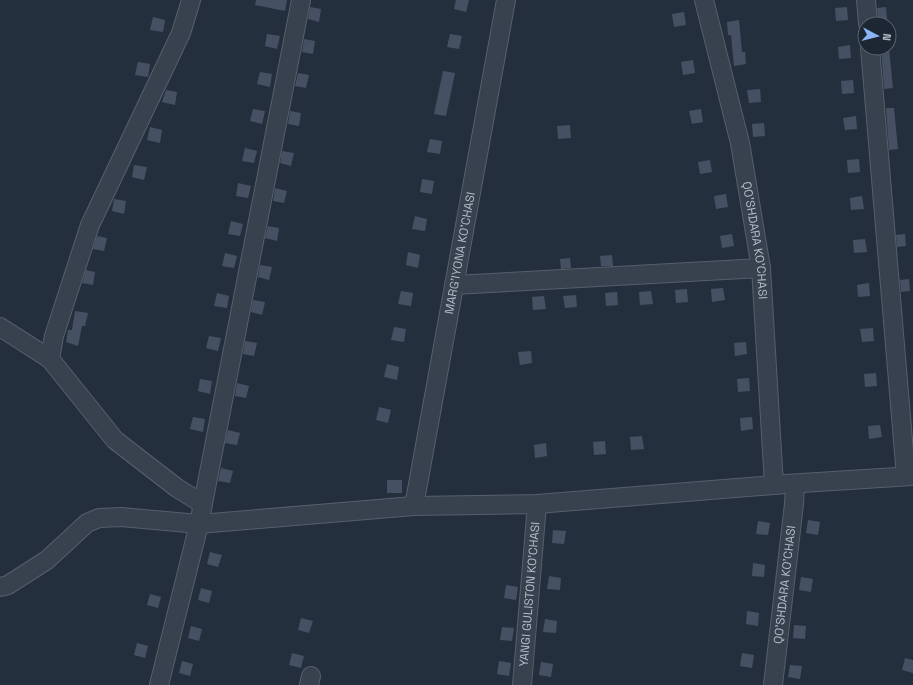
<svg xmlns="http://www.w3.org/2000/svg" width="913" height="685" font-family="'Space Grotesk',sans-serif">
	<rect width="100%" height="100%" fill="#242f3e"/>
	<g fill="#455162">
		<path d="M256 0H287L285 11 255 5Z"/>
		<path d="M456 0H469L466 12 454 9Z"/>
		<path d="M310 7 321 9 319 22 308 19Z"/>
		<path d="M847 7 848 20 836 21 835 8Z"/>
		<path d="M886 7 887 19 878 20 877 8Z"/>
		<path d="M684 12 686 25 674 27 672 14Z"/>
		<path d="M153 17 165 20 163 32 150 30Z"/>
		<path d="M739 20 742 52H745L746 64 734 66 731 35H728L727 22Z"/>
		<path d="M267 34 280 36 277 49 265 46Z"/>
		<path d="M450 34 462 36 459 49 447 47Z"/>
		<path d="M304 39 315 41 313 54 302 52Z"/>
		<path d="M850 45 851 58 839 59 838 47Z"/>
		<path d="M881 48H889L893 88 884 89Z"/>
		<path d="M693 60 695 73 683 75 681 62Z"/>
		<path d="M138 62 150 64 148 77 135 75Z"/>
		<path d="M443 71 455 73 446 116 434 114Z"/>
		<path d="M260 72 272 74 270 87 257 84Z"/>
		<path d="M298 73 309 75 306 88 295 86Z"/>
		<path d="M853 80 854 93 842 94 841 81Z"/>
		<path d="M760 89 761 102 749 103 747 90Z"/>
		<path d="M166 90 177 92 175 105 162 102Z"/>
		<path d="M886 108H894L898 149 889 150Z"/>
		<path d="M253 109 265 111 262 124 250 121Z"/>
		<path d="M701 109 703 122 692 124 689 111Z"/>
		<path d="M290 111 301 113 299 126 288 124Z"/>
		<path d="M856 116 857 129 845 130 843 118Z"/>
		<path d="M764 123 765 136 753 137 752 124Z"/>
		<path d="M570 125 571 138 558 139 557 126Z"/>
		<path d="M150 127 162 130 160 143 147 140Z"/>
		<path d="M430 139 442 141 440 154 427 152Z"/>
		<path d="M245 148 257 151 254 163 242 161Z"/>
		<path d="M282 151 294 153 291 166 280 163Z"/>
		<path d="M859 159 860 172 848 173 847 160Z"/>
		<path d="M710 160 712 172 700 174 698 162Z"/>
		<path d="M134 165 147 167 144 180 132 177Z"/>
		<path d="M422 179 434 181 432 194 420 192Z"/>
		<path d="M238 183 251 186 248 198 236 196Z"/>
		<path d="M275 188 287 191 284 203 273 201Z"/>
		<path d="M726 194 728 207 716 209 714 196Z"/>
		<path d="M862 196 864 209 851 210 850 198Z"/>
		<path d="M114 199 126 201 124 214 112 211Z"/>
		<path d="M415 216 427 219 425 231 412 229Z"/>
		<path d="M231 221 243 224 240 236 228 234Z"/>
		<path d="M268 226 279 228 277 241 265 238Z"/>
		<path d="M732 234 734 246 722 248 720 236Z"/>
		<path d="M905 234 906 246 897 247 896 235Z"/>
		<path d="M97 236 107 238 104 251 93 249Z"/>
		<path d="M865 239 867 252 854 253 853 240Z"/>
		<path d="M408 252 420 255 418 268 406 265Z"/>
		<path d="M225 253 237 256 234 268 222 266Z"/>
		<path d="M612 255 613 266H601L600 256Z"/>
		<path d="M570 258 571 268 561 269 560 259Z"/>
		<path d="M260 265 272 267 269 280 258 277Z"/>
		<path d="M86 270 95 272 93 285 82 283Z"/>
		<path d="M909 279 910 291 901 292 900 280Z"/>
		<path d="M869 283 870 296 858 297 857 285Z"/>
		<path d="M723 288 725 300 712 302 711 289Z"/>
		<path d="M687 289 688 302 676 303 675 290Z"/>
		<path d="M401 291 413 293 411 306 398 304Z"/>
		<path d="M651 291 653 304 640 305 639 292Z"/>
		<path d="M617 292 618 305 606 306 605 293Z"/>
		<path d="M217 293 229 296 227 308 214 306Z"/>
		<path d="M576 295 577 307 565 308 563 296Z"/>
		<path d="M544 296 546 309 533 310 532 297Z"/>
		<path d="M253 300 265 302 262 315 251 312Z"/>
		<path d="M75 311 88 313 85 326H82L78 346 66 342 68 330H72Z"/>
		<path d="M394 327 406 329 404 342 391 340Z"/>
		<path d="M873 328 874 341 862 342 860 329Z"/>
		<path d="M209 336 221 338 218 351 206 348Z"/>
		<path d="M245 341 257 343 254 356 243 354Z"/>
		<path d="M746 342 747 354 735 356 734 343Z"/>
		<path d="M531 351 532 363 520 365 518 352Z"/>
		<path d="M387 364 399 367 397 380 384 377Z"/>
		<path d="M876 373 877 386 865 387 864 374Z"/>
		<path d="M749 378 750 391 738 392 737 379Z"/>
		<path d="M200 379 212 381 210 394 198 391Z"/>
		<path d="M237 383 249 386 246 398 235 396Z"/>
		<path d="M379 407 391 410 388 423 376 420Z"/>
		<path d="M193 417 205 419 203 432 190 429Z"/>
		<path d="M752 417 753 429 741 431 740 418Z"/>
		<path d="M880 425 882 437 869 439 868 426Z"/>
		<path d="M228 430 240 433 237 445 225 443Z"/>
		<path d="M642 436 644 449 631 450 630 437Z"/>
		<path d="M605 441 606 454 594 455 593 442Z"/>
		<path d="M546 443 547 456 535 458 534 445Z"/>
		<path d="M221 468 233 471 230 483 218 481Z"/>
		<rect x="387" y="480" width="15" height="13"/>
		<path d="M808 520 820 522 818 535 806 533Z"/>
		<path d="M758 521 770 523 768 535 756 534Z"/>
		<path d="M553 530 566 531 564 544 552 543Z"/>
		<path d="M210 552 222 555 218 567 207 564Z"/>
		<path d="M753 563 765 565 764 577 752 576Z"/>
		<path d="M549 576 561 578 560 590 547 589Z"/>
		<path d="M801 577 813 579 811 592 799 590Z"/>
		<path d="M506 585 518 587 516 600 504 598Z"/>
		<path d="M201 588 212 591 209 603 198 600Z"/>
		<path d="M150 594 161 597 158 608 147 605Z"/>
		<path d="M747 611 759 613 758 626 746 624Z"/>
		<path d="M301 618 313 621 309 633 298 630Z"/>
		<path d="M545 619 557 621 556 633 543 632Z"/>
		<path d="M794 625 806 626 805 639 793 638Z"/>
		<path d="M191 626 202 629 199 641 188 638Z"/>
		<path d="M502 627 514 628 512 641 500 640Z"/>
		<path d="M137 643 148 646 145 658 134 655Z"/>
		<path d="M292 653 304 656 301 668 289 665Z"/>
		<path d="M742 653 754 655 752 668 740 666Z"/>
		<path d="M905 658 913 660V673L902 670Z"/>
		<path d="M182 661 193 664 190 676 179 673Z"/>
		<path d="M499 661 511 663 509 676 497 674Z"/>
		<path d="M541 662 553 664 551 677 539 675Z"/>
		<path d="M790 665 802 666 800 679 788 677Z"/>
	</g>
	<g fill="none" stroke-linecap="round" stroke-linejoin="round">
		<defs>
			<g id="minor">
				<path d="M191 0 181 33 90 225 54 336 50 359 115 440 177 488 203 504"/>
				<path id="s1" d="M704 0 740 143 761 268 774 485"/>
				<path d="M866 0 868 24"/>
				<path d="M870 48 906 476"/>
				<path d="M454 285 761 268"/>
				<path d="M0 327 50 359"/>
				<path id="s2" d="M414 506 506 0"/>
				<path d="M0 587 8 585 47 560 87 523 99 518 121 517 199 524 414 506 537 504 786 484 913 476"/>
				<path d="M159 685 199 524 301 0"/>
				<path d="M309 685 311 676"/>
				<path id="s3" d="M522 685 537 504"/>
				<path id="s4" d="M773 685 794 504 795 484"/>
			</g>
		</defs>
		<use href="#minor" stroke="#565f6c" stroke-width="20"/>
		<use href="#minor" stroke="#38414e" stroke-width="18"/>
	</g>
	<g text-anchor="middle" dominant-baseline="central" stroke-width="3" stroke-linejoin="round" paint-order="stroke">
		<g font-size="12" fill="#b4bcc9" stroke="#1d2633">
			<text stroke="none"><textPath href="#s1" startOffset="246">QO'SHDARA KO'CHASI</textPath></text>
			<text stroke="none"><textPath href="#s2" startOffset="257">MARG'IYONA KO'CHASI</textPath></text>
			<text stroke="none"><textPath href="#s4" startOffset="101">QO'SHDARA KO'CHASI</textPath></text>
			<text stroke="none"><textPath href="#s3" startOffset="91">YANGI GULISTON KO'CHASI</textPath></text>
		</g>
	</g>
	<g transform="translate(877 36) rotate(97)"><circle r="19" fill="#1d2633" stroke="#59626f"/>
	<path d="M0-3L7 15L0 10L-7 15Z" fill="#8ab4f8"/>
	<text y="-6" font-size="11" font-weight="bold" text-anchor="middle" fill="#b4bcc9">N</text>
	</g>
</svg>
